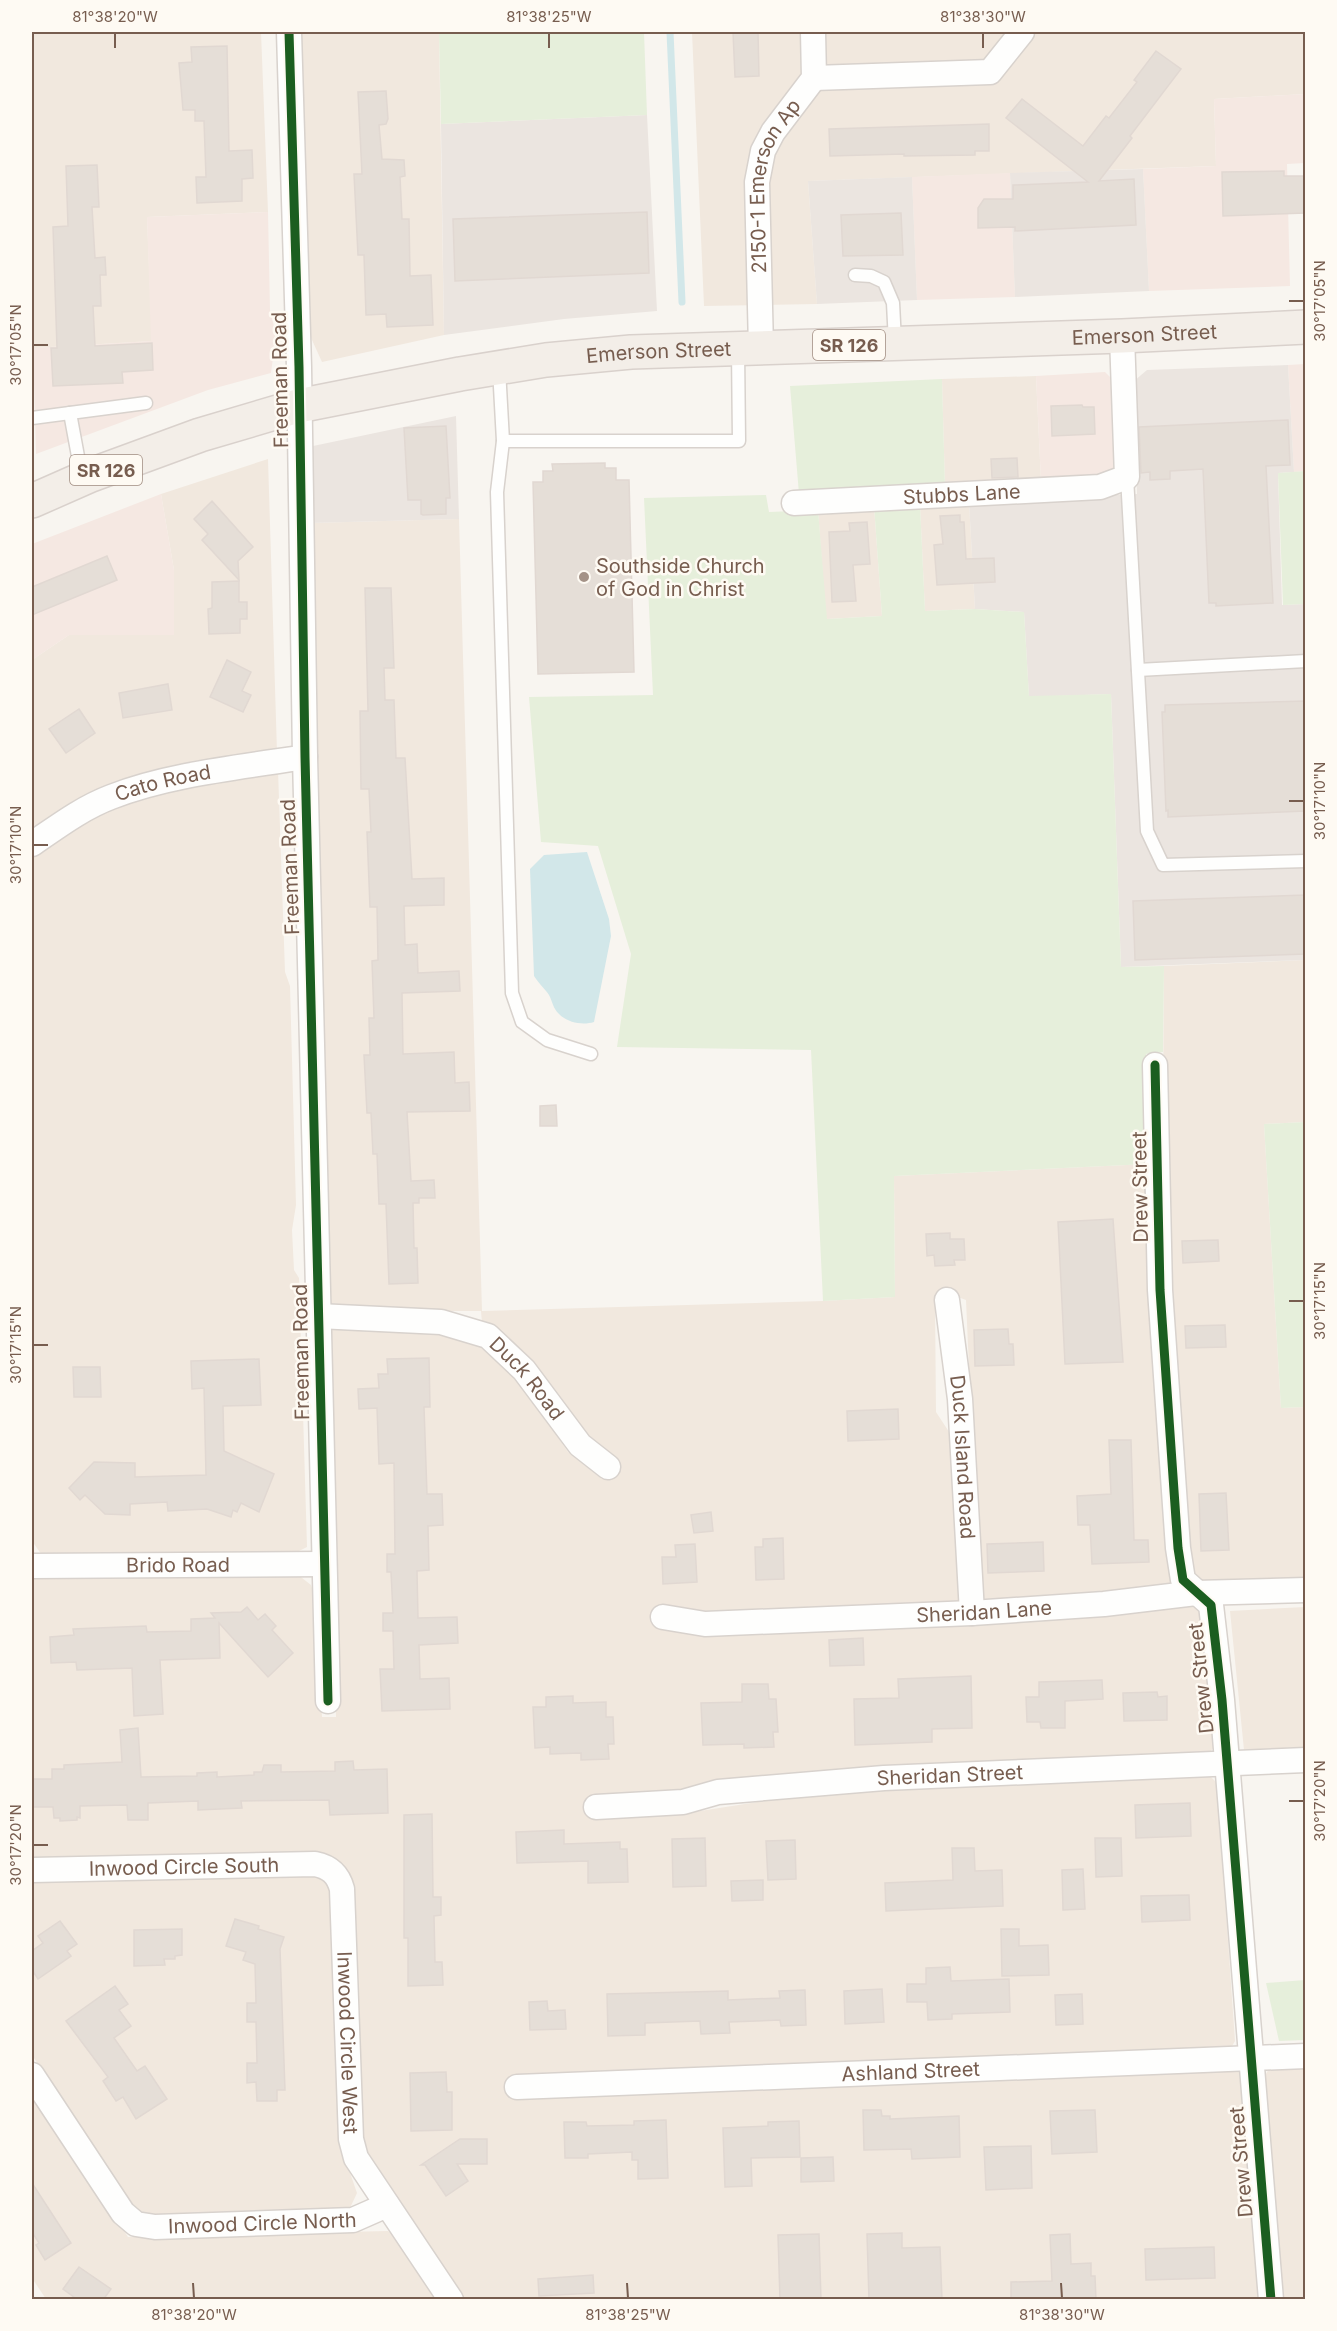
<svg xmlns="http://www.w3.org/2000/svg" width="1337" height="2331" font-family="Inter,sans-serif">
	<rect width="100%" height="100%" fill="#f8f5f0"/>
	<g fill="#f1e8de">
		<path d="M32 32H261L268 212 147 217 152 341 33 348Z"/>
		<path d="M301 32H439L444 335 322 362 307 329Z"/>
		<path d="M692 32H1305V94L1214 99 1216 166 808 181 817 304 704 306Z"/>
		<path d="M1036 376 1041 481 945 487 942 379Z"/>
		<path d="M268 459 277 752 32 832V660L69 635H174V570L161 494Z"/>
		<path d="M969 502 975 609 925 611 920 505Z"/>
		<path d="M874 506 882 616 826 619 818 510Z"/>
		<path d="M459 519 482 1311 823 1301 895 1297 894 1176 1148 1164 1175 1580 1169 1587 1111 1599 992 1606 979 1596 966 1300 947 1293 935 1301 936 1412 955 1441 961 1598 955 1609 705 1618 658 1608 653 1619 705 1631 1107 1610 1185 1602 1197 1606 1203 1616 1217 1742 1211 1751 1201 1757 940 1765 725 1784 677 1795 587 1800 588 1814 668 1816 821 1792 933 1783 1207 1773 1217 1783 1235 2041 1231 2048 1223 2051 514 2079V2096L1226 2067 1239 2069 1242 2078 1261 2299H462L362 2147 353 1887 346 1870 330 1856 307 1852 32 1860V1577L297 1574 311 1585 316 1600 322 1717H336L328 1322 437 1329 475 1343 517 1377 568 1452 602 1479 616 1465 582 1438 528 1357 482 1323 481 1311H352L337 1309 328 1300 310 523Z"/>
		<path d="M278 770 285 972 290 986 296 1205 292 1230 294 1270 299 1278 307 1547 291 1555 44 1558 32 1541V854L110 803Z"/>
		<path d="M1305 960V1122L1264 1124 1281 1408 1305 1407V1583L1204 1582 1191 1570 1162 1252 1164 966Z"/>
		<path d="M1305 1607V1747L1244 1750 1230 1611Z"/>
		<path d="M317 1873 332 1885 339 2141 357 2193 350 2208 334 2212 152 2217 142 2214 135 2210 32 2055V1880Z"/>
		<path d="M1305 2066V2299H1278L1262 2081 1270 2067Z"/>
		<path d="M32 2090 128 2237 388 2231 402 2241 440 2299H46L32 2278Z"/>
	</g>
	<g fill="#f5e8e2">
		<path d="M1305 94V163L1287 164 1290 286 1149 291 1143 169 1216 166 1214 99Z"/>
		<path d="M1010 173 1015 297 917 300 912 177Z"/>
		<path d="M268 212 270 310 276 335 271 373 208 390 36 454 33 348 151 341 147 217Z"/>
		<path d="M1305 364V471L1294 472 1288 365Z"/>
		<path d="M1105 372 1111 378 1116 467 1099 480 1041 481 1036 376Z"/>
		<path d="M161 494 174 570V635H69L32 660V544Z"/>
	</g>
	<g fill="#ebe5e0">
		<path d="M647 115 657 311 564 319 444 335 441 124Z"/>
		<path d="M1143 169 1149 291 1015 297 1010 173Z"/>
		<path d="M912 177 917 300 817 304 808 181Z"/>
		<path d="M1288 365 1294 472 1278 473 1282 605 1305 604V960L1121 967 1111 694 1029 697 1024 612 975 609 969 502 1137 494 1134 381 1147 370Z"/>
		<path d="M456 416 459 519 310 523 308 471 313 446Z"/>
	</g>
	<g fill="#e6efdb">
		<path d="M439 32H644L647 115 441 124Z"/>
		<path d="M942 379 945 487 799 494 790 386Z"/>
		<path d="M1305 471V604L1283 605 1278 473Z"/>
		<path d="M766 495 769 512 818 510 827 619 882 616 874 506 920 505 925 611 975 609 1024 612 1029 696 1111 694 1121 967 1164 966 1163 1052 1146 1054 1148 1164 894 1176 895 1297 823 1301 811 1050 617 1047 631 954 598 846 541 842 529 697 653 695 644 498Z"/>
		<path d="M1305 1122V1407L1281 1408 1264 1124Z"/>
		<path d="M1305 1980V2040L1279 2041 1266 1983Z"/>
	</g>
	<path fill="#d2e7e9" d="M587 852 609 919 611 936 594 1022C581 1026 563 1022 555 1009 552 1004 551 996 546 991 542 986 538 982 534 976L530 869 544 855Z"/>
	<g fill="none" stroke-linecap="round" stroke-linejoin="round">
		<path stroke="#d2e7e9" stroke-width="7" d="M670 32 682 302"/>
	</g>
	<g fill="#e5ded7" stroke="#e1d8d2" stroke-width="1.5">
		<path d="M733 32H758L759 76 735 77Z"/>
		<path d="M227 46 229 151 252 150 253 178 242 179V201L197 203 196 177H206L204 121H195V110H183L179 63 192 62 191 47Z"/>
		<path d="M1156 51 1181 69 1130 136 1132 138 1099 181 1134 179 1136 225 1015 231V227L978 228V208L984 199H1013V185L1088 182 1006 118 1022 99 1083 146 1106 116 1109 118 1137 82 1134 80Z"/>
		<path d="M386 91 388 119 386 124 379 125 382 159 404 160 405 176 400 177 402 219H409L410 276 431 275 433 325 387 327 386 314 366 315 364 255H358L354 174H362L358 92Z"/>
		<path d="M989 124V151H975V155L904 156V154L830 156 829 129Z"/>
		<path d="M97 165 99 207H92L95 258 105 257 106 275H100L101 306H93L95 346 152 343 153 370 122 372 123 383 53 386 51 348H57L53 227 68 226 66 166Z"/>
		<path d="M1284 171V176H1305V213L1223 216 1222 172Z"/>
		<path d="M647 212 649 273 455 281 453 219Z"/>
		<path d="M901 213 903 255 843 256 841 215Z"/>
		<path d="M1082 405 1083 407H1094L1095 434 1052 436 1051 406Z"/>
		<path d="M1288 420 1290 465 1266 466 1273 603 1216 606V603H1209L1203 469 1170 471V479L1150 480V472L1141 473 1139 427Z"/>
		<path d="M446 426 450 498H446V514L423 515 421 514V500H408L404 428Z"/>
		<path d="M1017 458 1018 477 992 478 991 459Z"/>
		<path d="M605 463V468H616V480H629L634 672 538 674 533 482H543V471H553L552 464Z"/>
		<path d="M212 501 253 547 238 561 239 580 202 540 208 534 194 519Z"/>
		<path d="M960 515V522H964L966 559 994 558 995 582 937 585 934 545 943 544 940 516Z"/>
		<path d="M867 522 870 564 853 565 856 601 832 602 829 532 850 531 849 523Z"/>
		<path d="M107 556 117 580 32 615V587Z"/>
		<path d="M239 581V602H247V619H240V633L209 634 208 609 212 608V582Z"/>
		<path d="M365 588H391L394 668H384L385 700H394L396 758H405L412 879 444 878V905L404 906 405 945 417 944 418 973 459 971 460 991 402 993 403 1054 454 1052 455 1083 469 1082 470 1111 407 1112 411 1181 434 1180 435 1198H419V1203H413L414 1248H417L418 1283 389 1284 386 1204H379L377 1154H373L371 1113H367L364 1055H370L369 1018H374L372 961 378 960 377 907H370L367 832H371L369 789H361L360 711H368Z"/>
		<path d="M227 660 251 672 242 691 251 695 243 712 210 697Z"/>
		<path d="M168 684 172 710 123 718 119 693Z"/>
		<path d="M1305 701V811L1168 817V810L1166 811 1162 712H1165V705Z"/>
		<path d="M79 709 95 733 66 753 49 729Z"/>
		<path d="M1305 895V954L1135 960 1133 901Z"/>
		<path d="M556 1105 557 1126H540V1106Z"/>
		<path d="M1113 1219 1123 1362 1065 1364 1058 1222Z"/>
		<path d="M950 1233V1239H964L965 1260H954L955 1265 935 1266 934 1255 927 1256 926 1234Z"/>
		<path d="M1218 1240 1219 1261 1183 1263 1182 1241Z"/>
		<path d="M1225 1325 1226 1347 1186 1348 1185 1326Z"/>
		<path d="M1008 1329 1009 1344H1013L1014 1365 975 1366 974 1330Z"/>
		<path d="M429 1358 430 1407H424L427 1494H442L443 1525 428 1526 429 1570 417 1571 418 1618 457 1617 458 1643 419 1645 420 1679 449 1678 450 1709 382 1711 380 1669H394L393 1631H383V1613H393L391 1572H387V1554H395L394 1463 379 1464 377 1408 359 1409 358 1389 379 1388 378 1374H388L387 1359Z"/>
		<path d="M259 1359 261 1405 223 1406 224 1451 274 1474 259 1512 241 1503 237 1512 233 1510 231 1517 207 1509 168 1511 167 1502 130 1504V1515L105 1514 85 1495 80 1500 69 1488 94 1462 135 1463V1477L206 1475 204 1388 192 1389 191 1361Z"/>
		<path d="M73 1367H100L101 1397H74Z"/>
		<path d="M898 1409 899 1439 848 1441 847 1411Z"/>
		<path d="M1109 1440H1131L1134 1540H1148L1149 1562 1092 1564 1090 1525H1078L1077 1496 1111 1494Z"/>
		<path d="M1226 1493 1229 1550 1201 1551 1199 1494Z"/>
		<path d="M711 1512 713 1531 694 1533 691 1515Z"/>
		<path d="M783 1538 784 1579 756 1580 755 1547H763V1539Z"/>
		<path d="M1043 1542 1044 1571 988 1573 987 1544Z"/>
		<path d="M695 1544 697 1582 663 1584 662 1557H676L675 1545Z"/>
		<path d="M247 1607 258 1620 265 1614 276 1626 272 1630 293 1653 268 1677 219 1623 220 1658 160 1660 163 1714 134 1716 132 1668 77 1670 76 1662 51 1663 50 1637 74 1635 73 1629 146 1626 147 1632 191 1631V1619L215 1618 211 1613 241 1612Z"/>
		<path d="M863 1638 864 1665 830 1666 829 1640Z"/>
		<path d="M971 1676 972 1728 932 1729V1742L855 1745 854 1699 899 1698 898 1679Z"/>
		<path d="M1102 1680 1103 1699 1065 1701V1728H1041L1040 1722H1027L1026 1697H1039V1682Z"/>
		<path d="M742 1684H768L769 1699H776L778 1732H773L774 1747 744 1748V1744L703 1745 701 1703 742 1702Z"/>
		<path d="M1157 1692 1158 1697 1167 1696V1720L1124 1721 1123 1693Z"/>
		<path d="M573 1696V1703L606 1702V1717H613L614 1744H608L609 1759 581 1760V1753L550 1754V1747L535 1748 533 1707H546V1697Z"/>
		<path d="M138 1728 141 1777 197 1776V1773L217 1772V1777L254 1775V1772H262L264 1765H281V1772L335 1771V1762L353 1761 354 1770 387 1769 388 1813 330 1815 329 1800 241 1801 242 1808 198 1810V1801L148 1803V1820H128L127 1805 80 1806V1818L77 1817V1820L60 1821V1818H54L53 1807H32V1779H52V1769H64V1765L122 1762 120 1730Z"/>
		<path d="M1190 1803 1191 1836 1136 1838 1135 1805Z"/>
		<path d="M432 1814 433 1897H441V1915L434 1916 435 1962H442L443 1985 408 1986V1938H404V1815Z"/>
		<path d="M564 1830V1844L620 1842V1849H627L628 1882 588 1883V1861L517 1863 516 1832Z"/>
		<path d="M705 1838 706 1886 673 1887 672 1839Z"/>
		<path d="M1095 1838H1121L1122 1876 1096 1877Z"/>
		<path d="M795 1840 796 1879 768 1880 766 1841Z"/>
		<path d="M952 1848H974L975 1871 1002 1870 1003 1906 886 1911 885 1883 953 1880Z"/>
		<path d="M1083 1869 1085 1909 1063 1910 1062 1870Z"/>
		<path d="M763 1880V1900L732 1901 731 1881Z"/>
		<path d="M1189 1895 1190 1920 1142 1922 1141 1896Z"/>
		<path d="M235 1919 259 1926 258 1929 284 1937 280 1949 285 2090H277V2101H257L256 2082 247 2083V2063H257L256 2022H247V2003H256L255 1964 243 1960 246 1952 226 1946Z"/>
		<path d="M60 1921 77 1944 67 1951 71 1956 38 1979 32 1970V1951L43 1943 38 1936Z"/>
		<path d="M182 1929V1955L175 1956V1959H164L165 1965 134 1966V1930Z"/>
		<path d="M1001 1929H1019V1946L1048 1945 1049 1975 1002 1976Z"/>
		<path d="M950 1967 951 1981 1009 1979 1010 2012 952 2014V2019L928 2020 927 2002H907V1984H926V1968Z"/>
		<path d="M115 1986 128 2004 119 2010 131 2026 114 2038 137 2071 145 2066 167 2099 136 2119 123 2097 116 2101 103 2081 108 2077 66 2021Z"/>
		<path d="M882 1989 884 2022 845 2024 844 1991Z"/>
		<path d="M805 1990 806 2025 781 2026 780 2020 729 2022 730 2033 701 2034 700 2021 645 2023V2035L608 2036 607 1994 728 1991V2000L780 1998 779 1991Z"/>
		<path d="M1082 1994 1083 2024 1056 2025 1055 1995Z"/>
		<path d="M547 2001 548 2011 565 2010 566 2029 530 2030 529 2002Z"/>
		<path d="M446 2072 447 2092H452V2130L411 2131 410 2073Z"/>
		<path d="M863 2110H881L882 2116H890V2119L959 2116 960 2157 912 2159 911 2149 864 2150Z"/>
		<path d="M1095 2110 1097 2152 1052 2154 1050 2111Z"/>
		<path d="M666 2120 668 2178 638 2179V2160H632V2152L588 2154V2158H565L564 2122H586L587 2126 634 2125V2121Z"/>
		<path d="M799 2121 800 2157 751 2158 752 2186 725 2187 723 2128 768 2126V2122Z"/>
		<path d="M460 2139H487V2164H457L468 2181 446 2196 425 2165H421Z"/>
		<path d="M1031 2146 1032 2188 986 2190 984 2147Z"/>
		<path d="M833 2157 834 2181 801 2182V2158Z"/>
		<path d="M32 2183 71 2243 45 2260 36 2245 39 2243 32 2232Z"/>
		<path d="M902 2233V2248L940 2247 942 2300H869L867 2234Z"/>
		<path d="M819 2234 821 2300H780L778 2235Z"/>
		<path d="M1070 2234 1071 2264 1091 2263V2276H1095L1096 2300H1011V2282L1052 2281 1050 2235Z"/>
		<path d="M1214 2247 1215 2278 1146 2280 1145 2249Z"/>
		<path d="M79 2267 111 2289 103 2300H78L63 2289Z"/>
		<path d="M593 2275 594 2293 539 2296 538 2279Z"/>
	</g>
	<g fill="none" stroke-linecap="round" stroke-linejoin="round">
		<defs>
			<g id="lane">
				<path d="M855 275 871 276 884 282 893 303 895 342"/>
				<path d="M499 369 503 441 497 492 512 993 522 1022 547 1040 591 1054"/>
				<path d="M70 413 82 478"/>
				<path d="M32 418 146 403"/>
				<path d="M503 441H739L738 350"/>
				<path d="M1127 477 1147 831 1163 865 1306 861"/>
				<path d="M1138 670 1306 661"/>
			</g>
			<g id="street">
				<path d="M289 32 299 367 305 757 328 1701"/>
				<path d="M814 78 990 72 1022 32"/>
				<path id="s1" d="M761 348 757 182 763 151 773 132 814 78 813 32"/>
				<path id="s2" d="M794 503 1100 487 1127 477 1122 336"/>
				<path id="s3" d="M32 844C57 827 82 808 111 797 169 774 243 767 305 757"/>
				<path d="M1155 1065 1160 1290 1178 1548 1183 1580 1211 1605 1222 1700 1271 2300"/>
				<path id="s4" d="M947 1300 960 1399 972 1613"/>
				<path id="s5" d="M318 1316 441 1322 488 1336 524 1370 580 1445 608 1467"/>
				<path id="s6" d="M32 1566 324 1564"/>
				<path id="s7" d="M663 1617 705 1624 972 1613 1104 1604 1196 1593 1306 1590"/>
				<path id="s8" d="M596 1807 683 1802 718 1792 884 1778 1306 1760"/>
				<path id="s9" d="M32 1870 315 1864C330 1867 338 1874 342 1889L351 2139 356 2158 451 2300"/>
				<path id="s10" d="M32 2075 123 2213 136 2224 155 2227 353 2220 387 2205"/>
				<path id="s11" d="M517 2087 1306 2056"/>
			</g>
			<g id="primary">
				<path id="s12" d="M32 501 91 475 200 435 298 406 460 374 546 360 631 352 1122 336 1306 327"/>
			</g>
		</defs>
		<use href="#lane" stroke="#d8d2cd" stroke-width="15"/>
		<use href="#street" stroke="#d8d2cd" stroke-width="27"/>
		<use href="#primary" stroke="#d9d1cc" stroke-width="36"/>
		<use href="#lane" stroke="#fefefd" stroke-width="12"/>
		<use href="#street" stroke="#fefefd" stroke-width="24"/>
		<use href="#primary" stroke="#f3eee8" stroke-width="33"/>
		<defs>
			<g id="cycleway">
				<path d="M289 32 299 367 305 757 328 1701"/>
				<path d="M1155 1065 1160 1290 1178 1548 1183 1580 1211 1605 1222 1700 1271 2300"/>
			</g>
		</defs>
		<use href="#cycleway" stroke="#fefaf3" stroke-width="13"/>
		<use href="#cycleway" stroke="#1b5e20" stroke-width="9"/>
	</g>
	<path fill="none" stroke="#775d4f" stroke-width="2" d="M115 33V48M549 33V48M983 33V48M1289 301H1304M33 345H48M1289 801H1304M33 845H48M1289 1301H1304M33 1345H48M1289 1801H1304M33 1845H48M193 2283 194 2298M627 2283 628 2298M1061 2283 1062 2298"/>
	<circle fill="#a49287" stroke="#fefaf3" stroke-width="2" cx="584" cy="577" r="6"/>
	<g text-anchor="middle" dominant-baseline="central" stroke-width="5" stroke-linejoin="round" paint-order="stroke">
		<g fill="#fefaf3" stroke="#a08c80" stroke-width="1.5">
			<rect x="813" y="330" width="72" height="30" rx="4.5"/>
			<rect x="70" y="455" width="72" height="30" rx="4.5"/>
		</g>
		<g font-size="18" font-weight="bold" fill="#775d4f">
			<text x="849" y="345">SR 126</text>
			<text x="106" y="470">SR 126</text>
		</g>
		<g font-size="20" fill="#775d4f" stroke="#fefaf3">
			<text stroke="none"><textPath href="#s1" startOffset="166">2150-1 Emerson Ap</textPath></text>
			<text stroke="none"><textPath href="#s12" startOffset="1134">Emerson Street</textPath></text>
			<text stroke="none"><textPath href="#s12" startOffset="648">Emerson Street</textPath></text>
			<text transform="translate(280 380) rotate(-91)">Freeman Road</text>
			<text stroke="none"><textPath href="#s2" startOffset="168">Stubbs Lane</textPath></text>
			<text stroke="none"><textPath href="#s3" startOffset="146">Cato Road</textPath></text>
			<text transform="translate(290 867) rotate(-92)">Freeman Road</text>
			<text transform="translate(1140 1187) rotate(-91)">Drew Street</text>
			<text transform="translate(301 1352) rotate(-91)">Freeman Road</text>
			<text stroke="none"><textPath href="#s5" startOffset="230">Duck Road</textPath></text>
			<text stroke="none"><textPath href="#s4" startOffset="158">Duck Island Road</textPath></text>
			<text stroke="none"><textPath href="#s6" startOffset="146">Brido Road</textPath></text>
			<text stroke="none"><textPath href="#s7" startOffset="322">Sheridan Lane</textPath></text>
			<text transform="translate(1201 1678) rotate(-96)">Drew Street</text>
			<text stroke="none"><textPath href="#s8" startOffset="356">Sheridan Street</textPath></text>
			<text stroke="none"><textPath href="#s9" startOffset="152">Inwood Circle South</textPath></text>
			<text stroke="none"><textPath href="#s9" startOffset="476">Inwood Circle West</textPath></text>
			<text stroke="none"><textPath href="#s11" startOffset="394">Ashland Street</textPath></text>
			<text transform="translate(1241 2162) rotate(-95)">Drew Street</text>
			<text stroke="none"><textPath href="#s10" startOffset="309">Inwood Circle North</textPath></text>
		</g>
		<g font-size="20" fill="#775d4f" stroke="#fefaf3" text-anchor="start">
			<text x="596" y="566">Southside Church<tspan x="596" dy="23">of God in Christ</tspan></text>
		</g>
	</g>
	<rect width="1337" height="2331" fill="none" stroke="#fefaf3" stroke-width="66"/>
	<rect x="33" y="33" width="1271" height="2265" fill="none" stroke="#775d4f" stroke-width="2"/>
	<g font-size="15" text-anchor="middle" fill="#775d4f">
		<text x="115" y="22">81°38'20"W</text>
		<text x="549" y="22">81°38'25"W</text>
		<text x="983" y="22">81°38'30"W</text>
		<text transform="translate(1320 301) rotate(-90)" y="5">30°17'05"N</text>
		<text transform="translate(16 345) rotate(-90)" y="5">30°17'05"N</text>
		<text transform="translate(1320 801) rotate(-90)" y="5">30°17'10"N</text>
		<text transform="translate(16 845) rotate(-90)" y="5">30°17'10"N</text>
		<text transform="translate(1320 1301) rotate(-90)" y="5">30°17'15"N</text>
		<text transform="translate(16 1345) rotate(-90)" y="5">30°17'15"N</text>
		<text transform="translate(1320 1801) rotate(-90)" y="5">30°17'20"N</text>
		<text transform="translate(16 1845) rotate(-90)" y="5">30°17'20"N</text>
		<text x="194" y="2320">81°38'20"W</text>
		<text x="628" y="2320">81°38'25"W</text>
		<text x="1062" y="2320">81°38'30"W</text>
	</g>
</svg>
